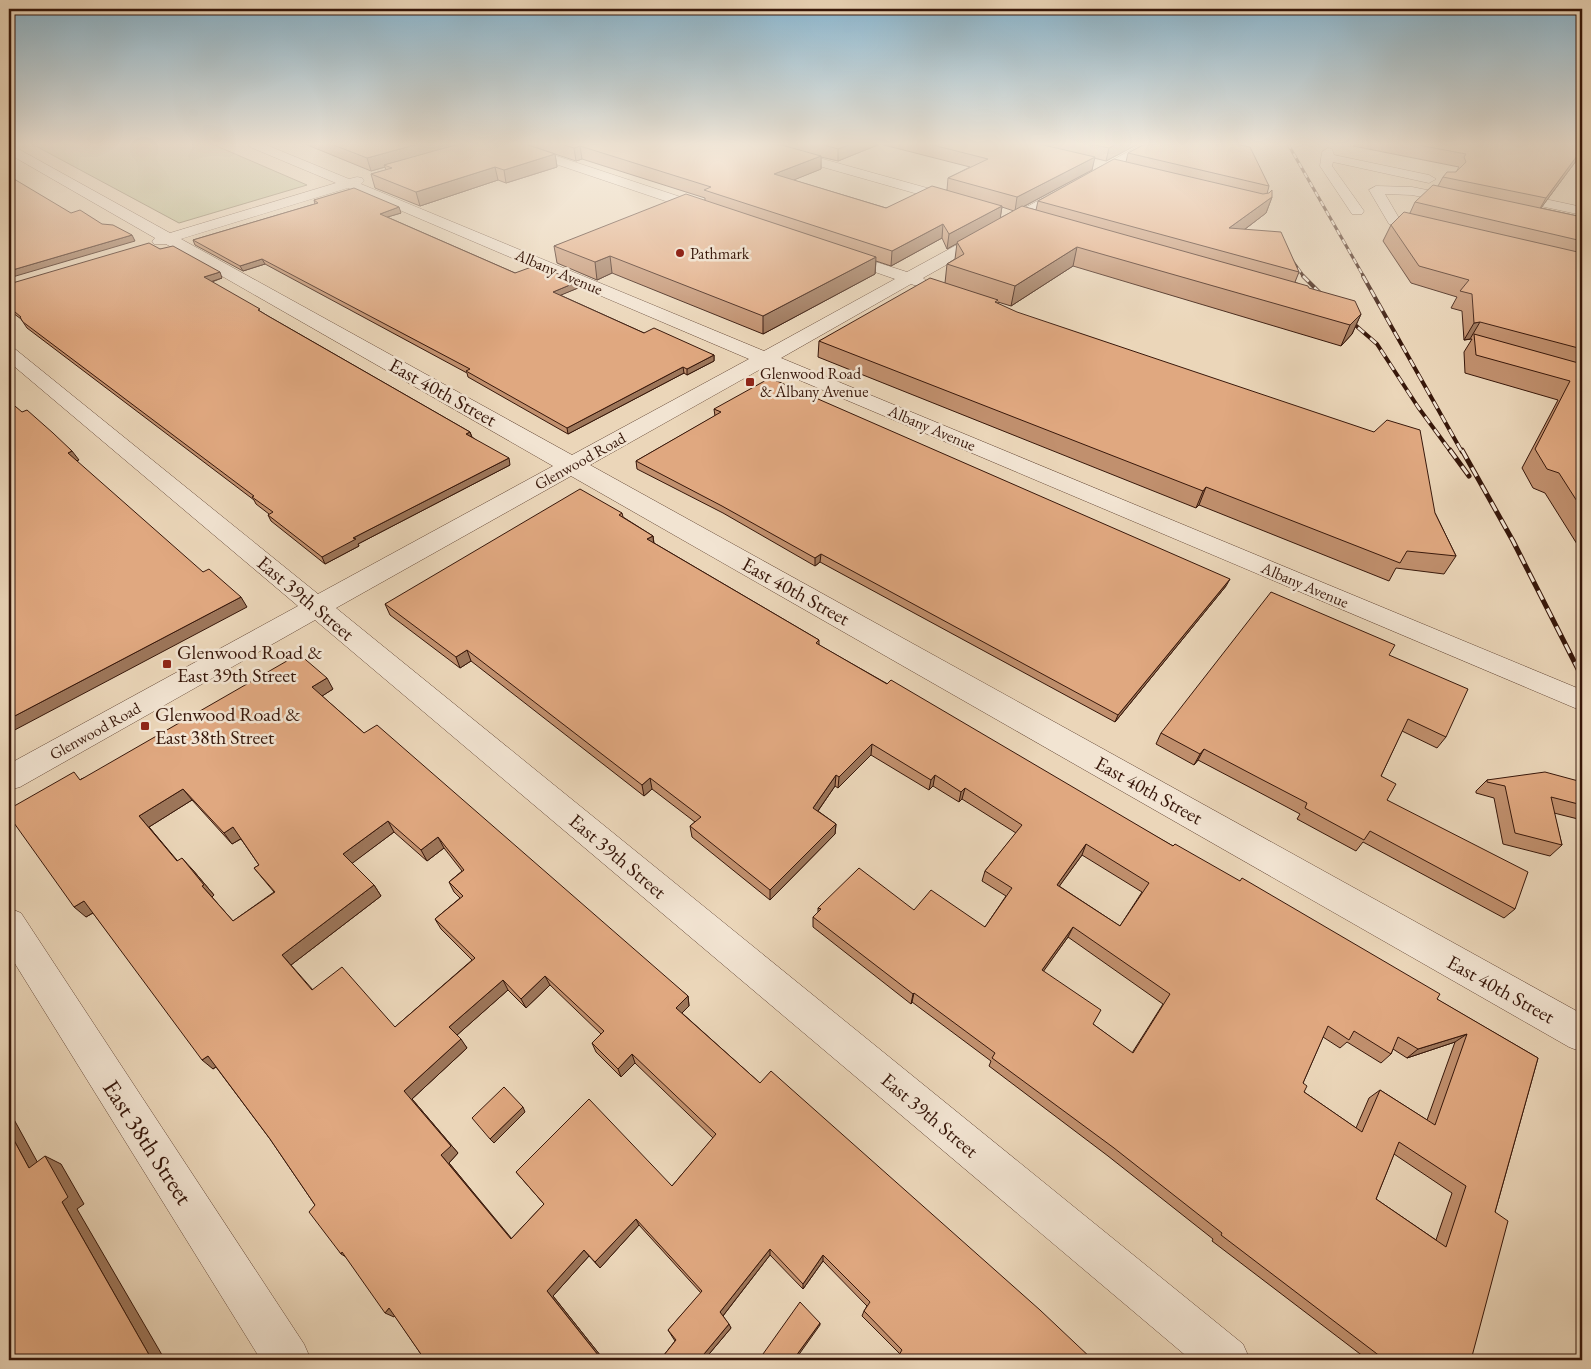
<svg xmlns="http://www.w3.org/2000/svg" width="1591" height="1369" font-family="'EB Garamond',serif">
	<rect width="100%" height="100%" fill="#ebd6b9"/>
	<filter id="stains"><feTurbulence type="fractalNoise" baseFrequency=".004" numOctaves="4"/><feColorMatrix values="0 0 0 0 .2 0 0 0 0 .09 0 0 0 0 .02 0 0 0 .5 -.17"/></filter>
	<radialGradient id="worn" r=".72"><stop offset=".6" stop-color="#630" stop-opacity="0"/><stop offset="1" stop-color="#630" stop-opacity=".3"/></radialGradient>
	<path fill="#babd8d" stroke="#786a4c" d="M32 144H212L307 185 179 223Z"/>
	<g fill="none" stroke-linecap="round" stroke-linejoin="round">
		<defs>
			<g id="minor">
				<path d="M248 144H264L349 179 357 177 362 178 364 181 361 184 764 351 895 279 835 258 832 255 835 252H845L907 272 1142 144H1157L1155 147 923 278 928 282 926 285 920 287 911 284 781 358 1582 690V711L766 366 590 465 1582 1014V1052L1569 1047 571 476 336 608 1243 1344 1250 1360H1191L315 620 20 787 9 790V764L298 606 9 362V348L15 349 318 594 553 466 166 244H154L152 241 155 238 9 154V145L13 146 170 233 336 183 250 147ZM348 188 749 359 572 455 181 239Z"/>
				<path d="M503 144H520L714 208 716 211 714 214H704L505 147Z"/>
				<path d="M750 144H769L963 198 965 201 963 204H953L752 147Z"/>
				<path d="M1328 148 1332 149 1334 155 1429 175 1436 179 1429 183 1333 162 1332 166 1364 211 1362 214H1352L1320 166 1322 152Z"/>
				<path d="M1376 186 1412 187 1462 197 1469 201 1462 205 1412 195 1385 194 1399 218 1435 227 1437 230 1435 233 1430 234 1389 224 1369 190Z"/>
				<path d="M1508 191 1582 207V215L1503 198 1501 195 1503 192Z"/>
				<path d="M9 908 21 913 304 1344 311 1360H261L9 954Z"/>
			</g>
		</defs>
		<use href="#minor" stroke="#644736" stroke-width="1"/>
		<use href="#minor" fill="#f2e4d2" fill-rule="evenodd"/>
		<defs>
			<g id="rail-far2">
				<path d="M1288 144 1364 277"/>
				<path d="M1291 259 1304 277"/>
			</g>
			<g id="rail-far1">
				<path d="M1303 276 1327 300"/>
				<path d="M1363 276 1462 452"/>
				<path d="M1346 317 1377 344 1418 407 1451 452"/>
			</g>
			<g id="rail">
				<path d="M1450 450 1469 476"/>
				<path d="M1462 450 1513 541 1580 673"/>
			</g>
		</defs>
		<use href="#rail-far2" stroke="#37170a" stroke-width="3"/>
		<use href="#rail-far1" stroke="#37170a" stroke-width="4"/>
		<use href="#rail" stroke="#37170a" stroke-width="5"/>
		<use href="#rail-far2" stroke="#f2e4d2" stroke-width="2" stroke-dasharray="5.5" stroke-linecap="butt"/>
		<use href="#rail-far1" stroke="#f2e4d2" stroke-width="2.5" stroke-dasharray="8" stroke-linecap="butt"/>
		<use href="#rail" stroke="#f2e4d2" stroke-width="3" stroke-dasharray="10" stroke-linecap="butt"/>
	</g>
	<g fill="#c1906e" stroke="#37170a" fill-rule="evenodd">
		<path d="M305 144H525L555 154 557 167 506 183 498 180 420 206 375 188 371 174 386 170 385 167 371 171Z"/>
		<path d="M525 144H1138L1106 161 1094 158 1092 170 1023 207 1036 210 1038 201 1126 162 1128 153 1145 144H1241L1239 145 1269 186 1267 194 1272 197 1266 213 1244 230 1299 272 1295 282 1361 314 1352 334 1341 346 1073 266 1011 306 998 302V304L1435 513 1456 556 1444 574 1396 568 1389 581 1199 505 1196 508 818 357 819 341 945 283 947 264 955 259 957 243 947 249 942 238 891 266 876 261 875 274 763 334 612 273 597 280 557 263 554 246 705 200V198L582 159 576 161ZM880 144 970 167 948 178 947 190 886 208 793 180 821 169V157L838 161ZM1002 207 1014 211 1000 218Z"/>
		<path d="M1354 144H1582V161H1576L1541 208 1582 217V552L1545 493 1533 488 1522 468 1558 400 1465 373 1464 352 1472 339 1464 340 1462 311 1451 308 1457 297 1411 283 1383 241 1391 225 1410 213 1415 202 1438 186 1443 177 1456 172 1459 167 1353 146Z"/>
		<path d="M314 200 401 213 387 217 515 273 577 282 578 288 560 295 644 333 714 355V361L687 375 684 373 568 434 468 377 467 373 265 264 243 271 195 245 193 240 315 204Z"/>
		<path d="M160 249 222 278 212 282 268 316 470 432 472 437 510 465 358 544 359 546 325 564 271 521 268 515 269 514 256 504 254 500 27 328 21 319 9 310V284Z"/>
		<path d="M714 409 1226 586 1115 722 820 562 815 566 723 513 637 469 636 461 715 416Z"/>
		<path d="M622 513 623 517 653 536 654 543 819 640V645L1173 846 1538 1058 1495 1212 1471 1360H1368L1212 1241 1213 1239 1108 1156 989 1066 991 1061 912 1002 911 1004 813 927V917L818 912V908L914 910 985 927 1006 896 982 881 985 871 1016 833 962 799 959 802 933 786 929 790 871 755 838 788 835 786 818 811 836 824 835 834 770 900 692 837 690 826 695 822 652 789 644 796 471 661 460 668 390 615 385 604ZM1082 855 1142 892 1120 926 1059 886ZM1068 937 1163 1004 1132 1053 1093 1024 1043 971ZM1323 1037 1340 1048 1347 1042 1381 1063 1391 1054 1393 1049 1407 1058 1455 1042 1427 1120 1380 1090 1369 1098 1356 1128 1304 1092 1303 1083ZM1394 1154 1452 1193 1436 1240 1376 1199Z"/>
		<path d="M1389 655 1446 737 1437 748 1402 731 1381 776 1387 800 1515 909 1504 918 1363 842 1356 851 1297 819 1300 814 1253 789 1198 760 1194 765 1156 744 1161 733Z"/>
		<path d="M333 689 322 696 364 733 688 996 689 1006 682 1013 760 1083 1092 1359 1094 1358 1096 1360 900 1354 862 1316 864 1311 867 1306 823 1261 803 1289 770 1255 723 1316 731 1328 704 1360H660L675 1341 668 1330 701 1293 639 1225 600 1268 589 1256 553 1296 604 1360H425L395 1316 394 1317 346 1257 341 1254 315 1205 270 1139 216 1067 213 1069 93 913 86 917 81 779ZM192 800 232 844 241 839 259 865 254 868 274 892 233 921 212 897 214 895 192 869 177 861 149 827ZM394 832 427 861 444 848 462 871 449 882 454 892 460 898 435 919 441 929 472 960 395 1027 313 990 291 965 381 896 374 885 352 863ZM550 985 601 1034 592 1043 596 1052 621 1077 635 1063 713 1138 672 1186 516 1172 544 1204 511 1239 449 1163 458 1153 412 1099 467 1048 457 1035 508 990 526 1008Z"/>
		<path d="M1487 780 1582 782V820L1554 813 1562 845 1550 856 1503 844 1494 798 1476 793V791Z"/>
	</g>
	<g fill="#9d765a" stroke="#37170a">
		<path d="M418 144H465L384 165 385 167 371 171 367 158Z"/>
		<path d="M851 144H880L838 161V149Z"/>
		<path d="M1117 144H1138L1106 161 1109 148Z"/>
		<path d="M580 146 582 159 576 161 574 148Z"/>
		<path d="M1582 149 1576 161 1538 212 1546 198Z"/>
		<path d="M555 154 557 167 506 183 504 170Z"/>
		<path d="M821 156V169L774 188V174Z"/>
		<path d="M1095 157 1092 170 1015 211 1017 197Z"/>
		<path d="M495 167 498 180 420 206 416 192Z"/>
		<path d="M1272 197 1266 213 1224 245 1229 228Z"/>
		<path d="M1002 206 1000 220 947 249 949 234Z"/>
		<path d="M399 207 401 213 381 219 380 214Z"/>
		<path d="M943 224 942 238 891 266 892 251Z"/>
		<path d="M132 235 135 241 9 278V271Z"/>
		<path d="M1077 247 1073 266 1011 306 1015 286Z"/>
		<path d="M610 256 612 273 597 280 595 262Z"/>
		<path d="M876 257 875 274 763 334V316Z"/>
		<path d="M262 259 265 264 243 271 240 266Z"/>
		<path d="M220 272 222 278 207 283 204 277Z"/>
		<path d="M577 282 578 288 554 298 553 292Z"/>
		<path d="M1361 314 1352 334 1341 346 1350 325Z"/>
		<path d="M1480 322 1470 339 1464 340 1474 323Z"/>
		<path d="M714 355V361L687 375V369Z"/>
		<path d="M683 367 684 373 568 434 567 428Z"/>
		<path d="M470 432 472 438 466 434Z"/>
		<path d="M72 451 79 460 74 462 68 453Z"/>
		<path d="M509 458 510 465 358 544 359 546 325 564 322 557 353 538Z"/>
		<path d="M1206 487 1199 505 1196 508 1203 491Z"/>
		<path d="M653 536 654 547 647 539Z"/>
		<path d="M821 554 820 562 815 566V558Z"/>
		<path d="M1230 579 1226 586 1115 722 1118 715Z"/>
		<path d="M241 597 247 607 9 733V719Z"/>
		<path d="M467 650 471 661 460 668 456 657Z"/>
		<path d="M327 678 333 689 319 698 312 687Z"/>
		<path d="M872 744 871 755 838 788 839 777Z"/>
		<path d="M1204 749 1198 760 1194 765 1200 754Z"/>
		<path d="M836 775 835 786 813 818V808Z"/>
		<path d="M935 775 933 786 929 790 931 780Z"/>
		<path d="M650 778 652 789 644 796 642 785Z"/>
		<path d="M965 788 962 799 959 802 961 792Z"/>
		<path d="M183 789 192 800 149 827 187 872 177 861 139 816Z"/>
		<path d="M388 821 394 832 350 865 343 854Z"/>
		<path d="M836 824 835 834 770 900V890Z"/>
		<path d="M233 827 242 838 232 844 224 833Z"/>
		<path d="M438 837 444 848 427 861 421 850Z"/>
		<path d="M1086 844 1082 855 1053 895 1057 885Z"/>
		<path d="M182 858 192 869 214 895 212 897 202 886Z"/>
		<path d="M374 885 381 896 291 965 282 955Z"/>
		<path d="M84 901 96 911 86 917 74 907Z"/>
		<path d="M1073 927 1068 937 1038 979 1042 970Z"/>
		<path d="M545 976 550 985 526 1008 521 999Z"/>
		<path d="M503 980 508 990 456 1036 449 1027Z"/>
		<path d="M914 993 912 1002 911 1004 913 994Z"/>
		<path d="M688 996 689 1006 678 1017 676 1008Z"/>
		<path d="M1467 1034 1455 1042 1407 1058 1418 1049Z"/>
		<path d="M461 1039 467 1048 412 1099 458 1153 449 1163 517 1245 511 1239 441 1155 404 1091Z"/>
		<path d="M632 1054 635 1063 621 1077 618 1069Z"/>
		<path d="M208 1056 219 1064 213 1069 202 1060Z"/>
		<path d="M523 1107 525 1112 494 1143 490 1139Z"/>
		<path d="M9 1113 11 1114 45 1176 29 1168 9 1131Z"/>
		<path d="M45 1156 61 1164 84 1204 77 1209 165 1360H152L62 1202Z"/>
		<path d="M636 1219 639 1225 600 1268 595 1262Z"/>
		<path d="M770 1249V1255L722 1317 720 1312Z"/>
		<path d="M584 1250 589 1256 553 1296 604 1360H602L547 1291Z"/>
		<path d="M823 1255V1261L803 1289V1284Z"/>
		<path d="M389 1308 398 1313 394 1317 385 1313Z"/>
		<path d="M820 1323V1325L795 1360H793Z"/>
		<path d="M729 1324 731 1328 704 1360H699Z"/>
	</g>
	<g fill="#e0a880" stroke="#37170a" fill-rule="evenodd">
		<path d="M331 144H418L367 158Z"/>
		<path d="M459 144H525L555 154 504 170 495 167 416 192 371 174 392 168 384 165Z"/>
		<path d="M561 144H778L821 156 774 174 886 208 932 186 1002 206 949 234 943 224 892 251 704 190 711 187 580 146 574 148Z"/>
		<path d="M821 144H851L838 149Z"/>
		<path d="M929 144H1039L1095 157 1017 197 948 178 988 159Z"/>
		<path d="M1089 144H1117L1109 148Z"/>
		<path d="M1145 144H1235L1250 147 1269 186 1128 153Z"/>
		<path d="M1413 144H1582V149L1546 198 1443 177 1447 172H1456L1466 162 1464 157 1466 154Z"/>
		<path d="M1114 159 1263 194 1269 193 1272 190V197L1229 228 1281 232 1299 272 1038 201Z"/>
		<path d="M9 176 71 213 80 210 102 224 113 225 132 235 9 271Z"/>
		<path d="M1433 185 1582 217V241L1415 202Z"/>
		<path d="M354 188 399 207 380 214 515 273 537 265 577 282 553 292 644 333 654 328 714 355 687 369 683 367 567 428 466 371 470 369 262 259 240 266 193 240 318 203 314 200Z"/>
		<path d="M686 194 876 257 763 316 610 256 595 262 554 246Z"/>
		<path d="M1022 206 1308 286 1309 288 1355 301 1361 314 1350 325 1077 247 1015 286 947 264 964 254 957 242Z"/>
		<path d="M1404 212 1582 253V349L1480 322 1474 323 1472 294 1460 291 1469 280 1419 266 1391 225Z"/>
		<path d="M149 243 160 249 173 246 220 272 204 277 260 309 258 310 268 316 470 432 466 434 509 458 353 538 356 539 322 557 268 515 273 512 252 497 254 496 23 322 20 317H21L9 307V284Z"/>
		<path d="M930 278 998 300 995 302 1017 312 1374 432 1387 420 1420 430 1435 513 1456 556 1407 551 1400 563 1206 487 1203 491 819 341Z"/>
		<path d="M1474 334 1582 364V509L1559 473 1547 469 1535 449 1570 381 1476 355Z"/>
		<path d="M770 378 1230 579 1118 715 821 554 815 558 722 506 636 461 721 412 714 409Z"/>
		<path d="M9 401 22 412 27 410 53 433 72 451 68 453 203 572 209 569 241 597 9 719Z"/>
		<path d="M580 489 622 513 619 515 653 536 647 539 819 640 816 643 887 684 891 680 1173 846 1175 844 1240 881 1242 878 1440 994 1437 999 1538 1058 1495 1212 1508 1221 1471 1360H1385L1221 1235 1222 1233 1114 1148 992 1058 995 1053 914 993 913 994 813 917 821 909 818 908 859 868 914 910 931 890 985 927 1012 888 985 871 1022 825 965 788 961 792 935 775 931 780 872 744 839 777 836 775 813 808 836 824 770 890 690 826 701 817 650 778 642 785 467 650 456 657 385 604ZM1086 844 1149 883 1120 926 1057 885ZM1073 927 1170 994 1133 1053 1093 1024 1101 1010 1042 970ZM1328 1026 1349 1040 1354 1031 1391 1054 1398 1037 1418 1049 1467 1034 1435 1125 1380 1090 1362 1132 1304 1092 1307 1086 1303 1083ZM1399 1142 1466 1186 1446 1247 1376 1199Z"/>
		<path d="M1271 592 1395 645 1389 655 1468 689 1446 737 1408 719 1381 776 1396 784 1387 800 1528 872 1515 909 1370 831 1364 840 1305 808 1307 803 1259 778 1204 749 1200 754 1161 733Z"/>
		<path d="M299 654 327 678 312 687 364 733 377 725 688 996 676 1008 760 1083 771 1071 1040 1310 1093 1360 1094 1358 1096 1360H896L902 1350 864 1311 870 1302 823 1255 803 1284 770 1249 720 1312 729 1324 699 1360H660L676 1340 668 1330 702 1291 636 1219 595 1262 584 1250 547 1291 602 1360H425L389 1308 385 1313 342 1252 341 1254 309 1212 315 1205 270 1139 208 1056 202 1060 84 901 74 907 9 816V809L74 772 80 780ZM183 789 224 833 233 827 259 865 254 868 275 892 233 921 202 886 204 885 182 858 177 861 139 816ZM388 821 421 850 438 837 464 870 449 882 463 896 435 919 475 958 395 1027 342 967 312 990 282 955 374 885 343 854ZM545 976 604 1031 592 1043 618 1069 632 1054 716 1134 672 1186 589 1099 516 1172 544 1204 511 1239 441 1155 451 1146 404 1091 461 1039 449 1027 503 980 521 999Z"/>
		<path d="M1545 772 1582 782V805L1551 797 1562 845 1515 833 1505 786 1487 782V780Z"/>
		<path d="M504 1087 523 1107 490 1139 472 1118Z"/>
		<path d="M9 1131 29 1168 45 1156 68 1197 62 1202 152 1360H9Z"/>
		<path d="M800 1302 820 1323 793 1360H769L763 1354Z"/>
	</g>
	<linearGradient id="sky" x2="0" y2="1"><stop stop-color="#88b6d0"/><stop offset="0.43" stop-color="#f6ede0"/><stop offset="1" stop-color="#f6ede0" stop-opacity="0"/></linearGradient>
	<rect width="1591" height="335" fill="url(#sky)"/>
	<g fill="#8f2418" stroke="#f2e4d2" stroke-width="2">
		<circle cx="680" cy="253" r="5"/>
		<rect x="745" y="377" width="10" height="10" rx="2.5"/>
		<rect x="162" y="659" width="10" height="10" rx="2.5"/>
		<rect x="140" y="721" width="10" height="10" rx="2.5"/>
	</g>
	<g text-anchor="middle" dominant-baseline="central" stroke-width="5" stroke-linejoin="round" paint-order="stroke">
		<g font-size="16" fill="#37170a" stroke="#f2e4d2" text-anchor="start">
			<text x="690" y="253">Pathmark</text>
			<text x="760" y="373">Glenwood Road<tspan x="760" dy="18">&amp; Albany Avenue</tspan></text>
		</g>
		<g font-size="16" fill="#37170a" stroke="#f2e4d2">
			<text transform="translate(559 272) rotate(23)">Albany Avenue</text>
			<text transform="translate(932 428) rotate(23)">Albany Avenue</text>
			<text transform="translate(580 461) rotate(-29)">Glenwood Road</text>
			<text transform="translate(1305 585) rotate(23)">Albany Avenue</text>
			<text transform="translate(95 731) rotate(-29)">Glenwood Road</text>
		</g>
		<g font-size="20" fill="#37170a" stroke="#f2e4d2">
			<text transform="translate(443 392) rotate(29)">East 40th Street</text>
			<text transform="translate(796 591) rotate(29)">East 40th Street</text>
			<text transform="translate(306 598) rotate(40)">East 39th Street</text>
			<text transform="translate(1149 790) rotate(29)">East 40th Street</text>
			<text transform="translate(618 856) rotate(40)">East 39th Street</text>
			<text transform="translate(1501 989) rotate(29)">East 40th Street</text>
			<text transform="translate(930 1115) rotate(40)">East 39th Street</text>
		</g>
		<g font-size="20" fill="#37170a" stroke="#f2e4d2" text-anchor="start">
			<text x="177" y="652">Glenwood Road &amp;<tspan x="177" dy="23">East 39th Street</tspan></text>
			<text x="155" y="714">Glenwood Road &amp;<tspan x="155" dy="23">East 38th Street</tspan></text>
		</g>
		<g font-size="24" fill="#37170a" stroke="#f2e4d2">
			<text transform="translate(148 1142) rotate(57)">East 38th Street</text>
		</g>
	</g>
	<rect width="1591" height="1369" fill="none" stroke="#ebd6b9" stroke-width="30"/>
	<rect x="10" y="10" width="1571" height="1349" fill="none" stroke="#37170a" stroke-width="2.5"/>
	<rect x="15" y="15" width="1561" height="1339" fill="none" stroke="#37170a"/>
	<rect width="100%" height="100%" filter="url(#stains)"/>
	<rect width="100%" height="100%" fill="url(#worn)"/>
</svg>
